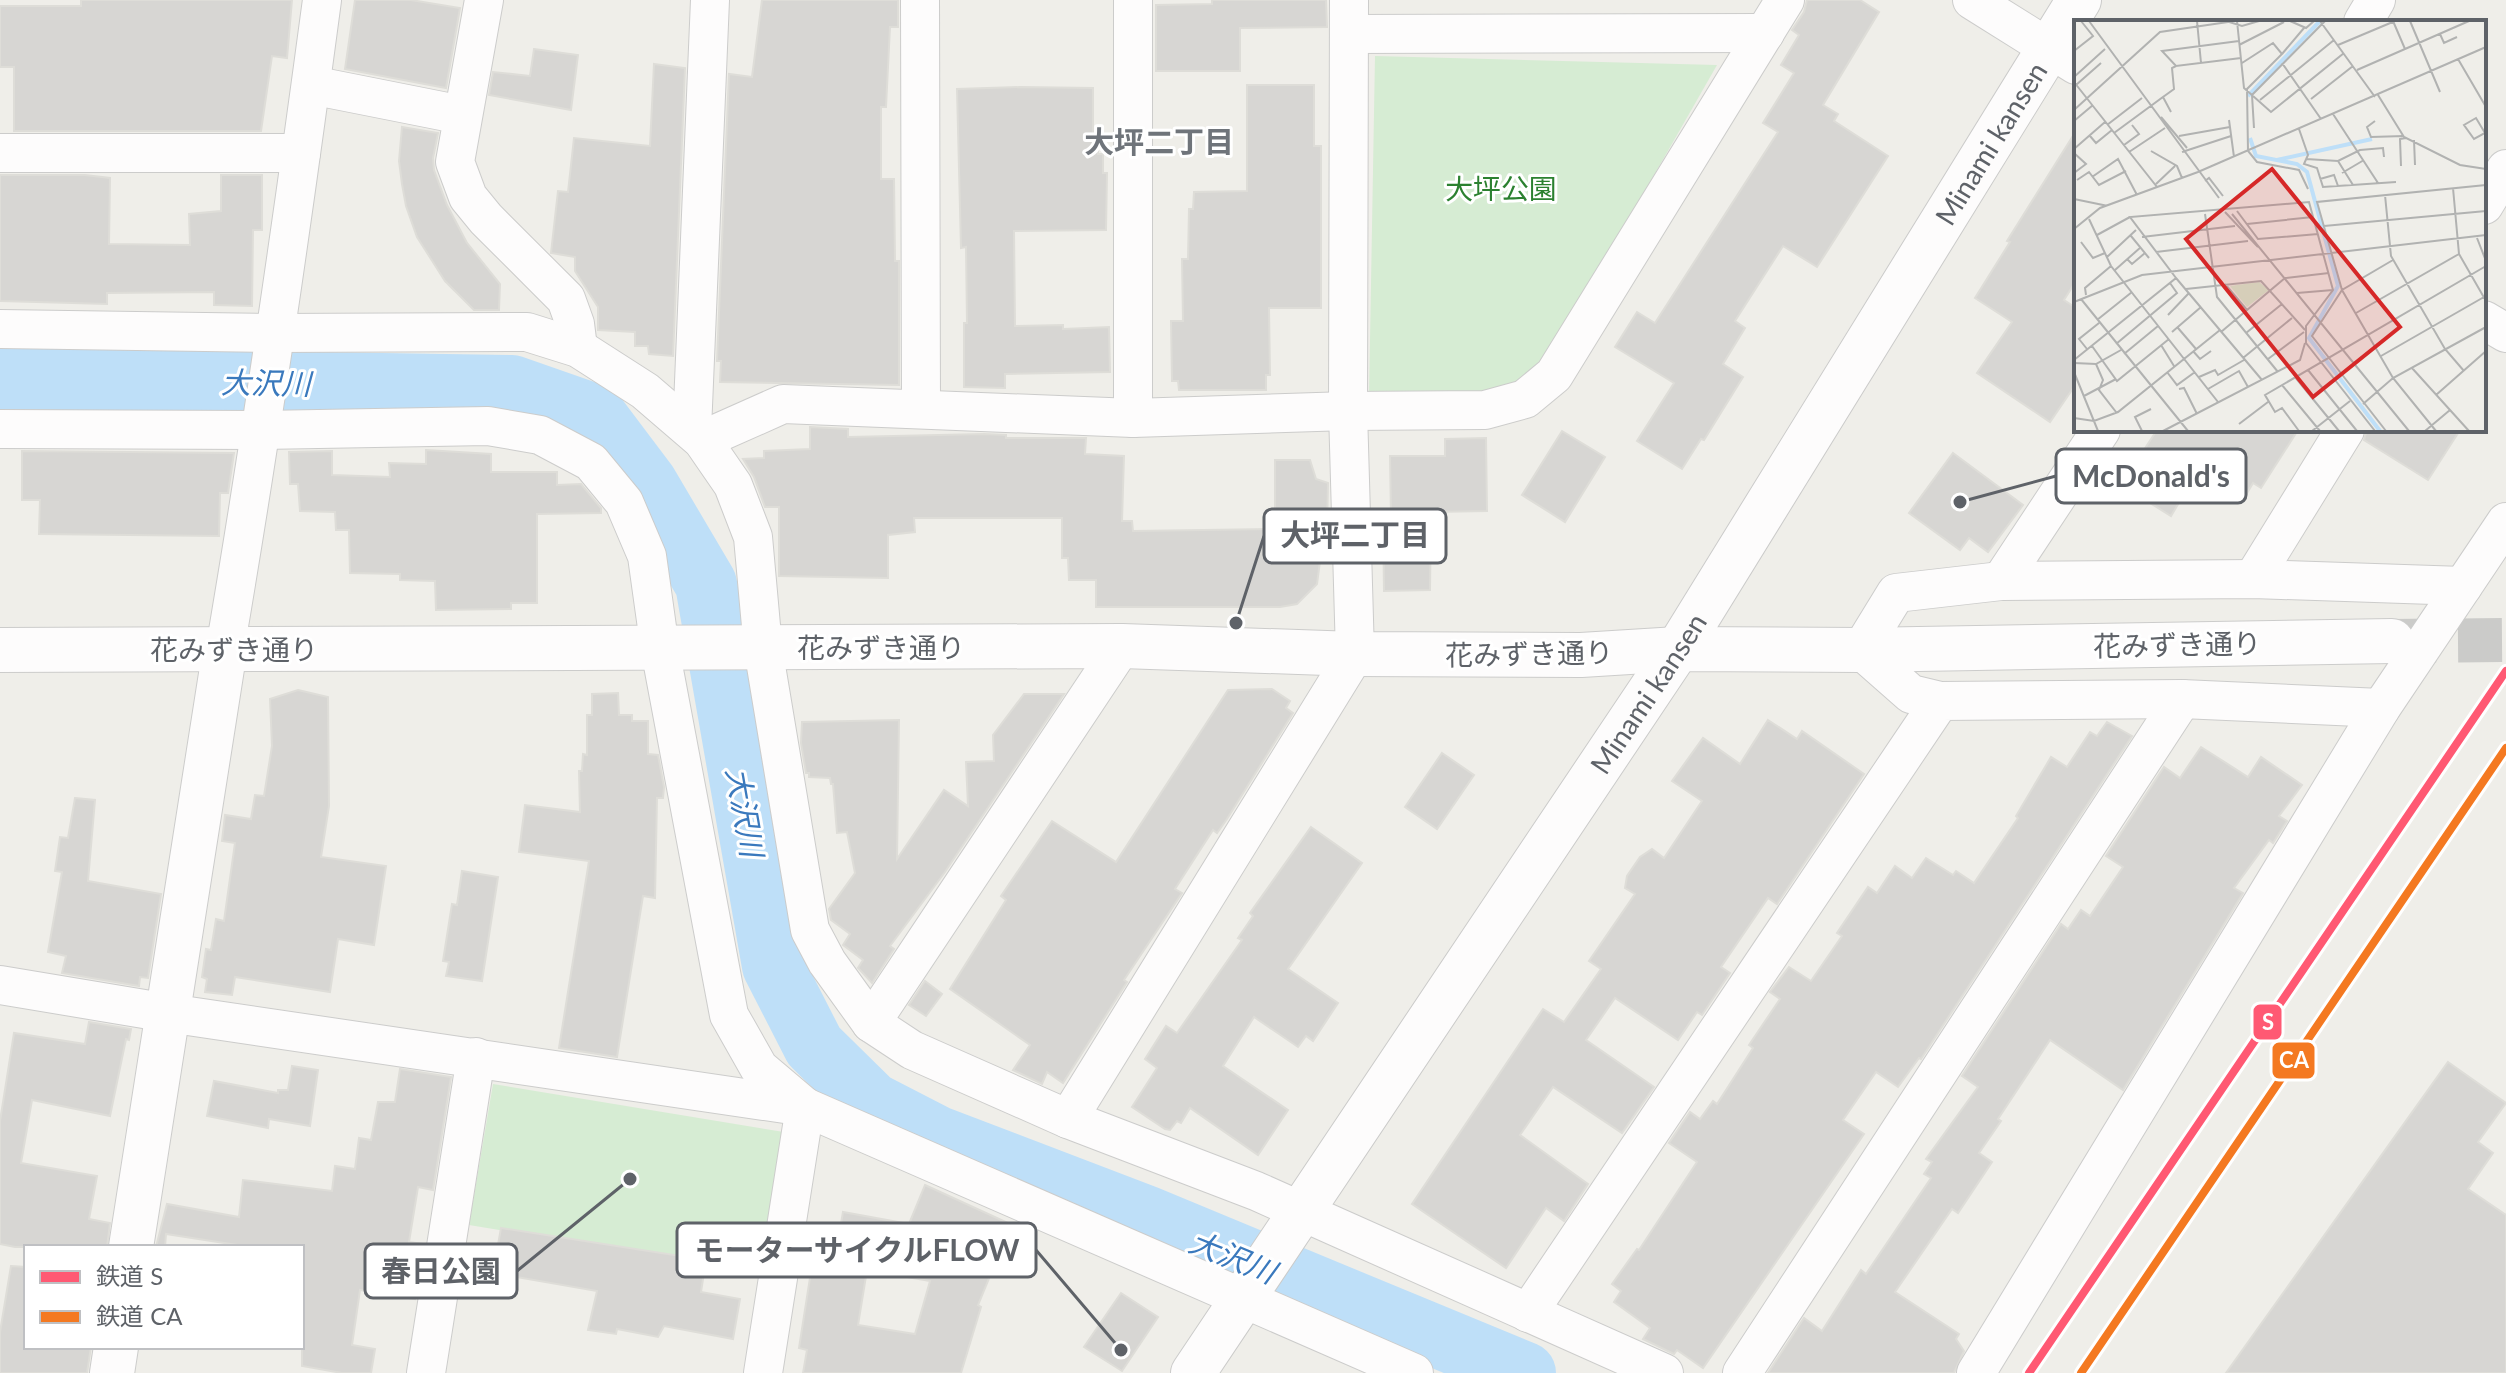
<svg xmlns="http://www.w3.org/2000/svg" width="2506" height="1373" font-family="Lato,'Noto Sans JP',sans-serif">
	<rect width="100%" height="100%" fill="#efeee9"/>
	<g fill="#d6ecd3">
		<path d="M1375 56 1717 65 1553 352 1525 380 1489 392 1369 398Z"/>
		<path d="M493 1084 790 1133 766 1274 469 1225Z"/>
	</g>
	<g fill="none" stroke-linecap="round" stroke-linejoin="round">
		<path stroke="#bedff8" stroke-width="62" d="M0 378 512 386 595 415 647 484 706 584 773 966 814 1046 872 1103 938 1137 1145 1216 1525 1373"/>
	</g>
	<g fill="#d7d6d3" stroke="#deddd8" stroke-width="2" fill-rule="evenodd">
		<path d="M81 0H292L287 58 272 56 261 131H14V67H0V6H81Z"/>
		<path d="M355 0H411L460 8 446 88 345 69Z"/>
		<path d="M762 0H898V27H890L886 107H881V179H894L895 261H899V385L720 382 721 361H717L729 74 752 77Z"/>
		<path d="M1212 0H1326L1327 27 1240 28V71H1156V5L1212 4Z"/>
		<path d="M1807 0H1860L1879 12 1823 105 1838 114 1834 121 1888 156 1817 267 1783 246 1735 321 1745 328 1723 364 1743 377 1704 440 1701 439 1682 469 1637 441 1674 383 1615 347 1637 312 1655 323 1778 132 1763 123 1794 73 1781 65 1799 35 1792 30 1804 12Z"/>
		<path d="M534 49 578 55 571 110 489 95 493 72 530 76Z"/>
		<path d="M654 64 685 68 673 356 649 354 648 346H635V332L598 330V307L575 271V257L551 253 558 191 568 192 574 138 650 146Z"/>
		<path d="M1247 85H1314V146H1321V308H1269L1270 375H1266V390H1179L1178 381H1172L1171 321H1183L1182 259H1188L1189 209H1193L1194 192 1247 191Z"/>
		<path d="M1020 87 1093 88V145H1098V154H1103V173H1107L1106 230 1014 231 1015 326 1063 325V329L1109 327 1110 372 1005 374V388L964 387V323H967L966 247 961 248 957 89Z"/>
		<path d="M402 127 438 133 433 158 434 170 447 205 467 243 500 284 499 310H474L445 281 417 237 406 206 402 184 399 161Z"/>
		<path d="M2076 131V281L2064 300 2076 308V384L2050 422 1977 373 2012 322 1975 298 2010 242 2007 241Z"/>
		<path d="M0 175H85L110 178 109 244 190 245 189 214 221 211V175H262V230H253L252 306 214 305V292L107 293V304L0 301Z"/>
		<path d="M810 427 848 429V437L984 434 1006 435V438H1086L1085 454 1124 456 1122 521H1132L1133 531 1275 529V460H1310L1316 479 1328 483 1327 531H1324L1317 584 1297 604 1280 607H1096V580H1069L1068 558H1062V518H914L915 532 888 535V578L779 576V507H765L754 477 743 459 764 458V451L810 449Z"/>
		<path d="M2157 430H2298L2261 488 2253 483 2243 500 2198 471 2171 516 2121 485Z"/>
		<path d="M2367 430H2460L2428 480 2364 440Z"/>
		<path d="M1562 431 1605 457 1565 522 1522 495Z"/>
		<path d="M1486 438 1487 511 1431 512 1430 590 1384 591 1383 516H1391L1390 456H1445V439Z"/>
		<path d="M426 450 491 454V472H557V485L581 484 601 508V513L537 514V603H511V609L436 610 435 581 400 580V574L350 573 349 530H336L335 512 300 511 298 484H290L289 452 332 451V475L390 477 389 463 426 464Z"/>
		<path d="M22 451 234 453 228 493H220L219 536 39 534 40 500H22Z"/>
		<path d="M1953 453 2023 505 1988 552 1969 538 1960 550 1909 513Z"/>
		<path d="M1272 689 1290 701 1286 708 1293 713 1227 819 1217 833 1213 830 1175 889 1182 893 1124 980 1127 982 1063 1083 1047 1072 1042 1084 1013 1070 1030 1045 950 989 1006 900 1001 896 1052 821 1116 862 1228 690Z"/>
		<path d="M298 690 328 697 329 806 321 857 386 866 374 945 338 939 330 992 235 977 232 995 205 992 207 979 202 977 206 949 211 950 216 919 224 921 235 843 222 841 225 815 251 819 255 795 264 796 272 746 270 699Z"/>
		<path d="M618 693 619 715H632V721H648V754L658 755 664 787 663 798H657L655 898 643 896 617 1057 559 1048 589 861 519 852 525 805 580 812 579 771H582L583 754 587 755V715H592V694Z"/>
		<path d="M1024 694H1064L945 872 890 946 894 949 872 983 858 968 863 960 843 945 850 934 831 920 829 909 855 873 847 832 837 833 833 784H831L830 778 809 777V773H806L801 743 802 722 899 720 897 859 944 790 968 806 966 762 994 761 993 735Z"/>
		<path d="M1768 720 1797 739 1802 731 1864 774 1777 904 1768 898 1721 967 1730 973 1702 1015 1697 1012 1678 1040 1615 998 1586 1040 1654 1087 1622 1133 1553 1087 1520 1135 1588 1184 1564 1221 1546 1208 1506 1268 1412 1204 1543 1009 1564 1022 1601 969 1589 961 1635 894 1625 888 1627 876 1640 857 1652 849 1664 858 1702 801 1672 781 1703 738 1740 764Z"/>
		<path d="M2107 722 2132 736 1921 1059 1919 1058 1898 1087 1876 1072 1843 1120 1864 1134 1703 1368 1677 1350 1674 1354 1643 1339 1650 1328 1614 1302 1621 1291 1612 1284 1637 1249 1639 1250 1697 1162 1669 1143 1690 1112 1700 1119 1713 1101 1717 1104 1753 1048 1749 1045 1780 999 1770 992 1789 967 1811 981 1842 936 1837 933 1868 887 1877 893 1895 866 1912 878 1926 858 1953 875 1956 871 1974 883 2018 818 2016 816 2051 757 2067 767 2090 732 2097 736Z"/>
		<path d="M2201 747 2248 777 2261 757 2302 785 2279 816 2287 821 2273 843 2269 840 2234 888 2243 893 2123 1090 2050 1040 1998 1119 2001 1121 1979 1153 1992 1162 1958 1213 1952 1209 1895 1292 1959 1334 1956 1339 1964 1351 1954 1373H1768L1804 1318 1822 1331 1861 1270 1866 1274 1931 1178 1924 1174 1932 1162 1926 1159 1978 1087 1962 1076 2061 924 2068 929 2081 910 2090 916 2123 867 2106 856 2164 767 2180 778Z"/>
		<path d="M1442 753 1474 775 1437 829 1405 807Z"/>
		<path d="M75 798 95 800 88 881 161 894 148 978 140 977 139 986 62 973 66 956 48 952 62 872 55 871 60 837 68 838Z"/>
		<path d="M1311 827 1362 863 1288 969 1338 1003 1313 1041 1306 1036 1298 1047 1254 1017 1223 1066 1288 1110 1258 1155 1190 1108 1181 1123 1177 1121 1170 1130 1165 1129 1132 1107 1157 1068 1145 1059 1166 1026 1177 1033 1242 940 1238 938 1253 916 1250 913Z"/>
		<path d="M462 871 498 877 482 981 446 976 449 962 443 961 452 904 457 905Z"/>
		<path d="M925 981 942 994 926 1016 909 1005Z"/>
		<path d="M89 1022 131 1029 129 1040 126 1039 110 1116 32 1100 21 1163 97 1176 89 1219 110 1223 107 1247H15L0 1244V1121L14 1033 85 1044Z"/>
		<path d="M2448 1062 2506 1103 2478 1142 2493 1153 2468 1189 2506 1215V1373H2226Z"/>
		<path d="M292 1066 318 1070 310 1126 269 1119 268 1128 207 1116 214 1081 278 1093V1090H288Z"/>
		<path d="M400 1069 451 1077 433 1190 418 1187 409 1242 424 1244 415 1299 360 1290 352 1345 375 1349 371 1373H342L302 1366V1247H250L166 1234 165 1247H156L167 1204 239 1217 243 1180 332 1191 335 1166 355 1169 359 1138 371 1140 378 1102H395Z"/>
		<path d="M925 1185 1008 1223 994 1258 997 1259 978 1305 981 1307 961 1373H803L807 1350 799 1348 812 1265 833 1268 843 1212 909 1224ZM867 1270 930 1281 915 1334 858 1325Z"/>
		<path d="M501 1228 706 1260 701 1292 740 1299 733 1339 664 1326 658 1337 617 1329 616 1334 588 1330 597 1291 493 1273Z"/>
		<path d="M11 1266 26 1267V1347H91L87 1373H0V1332Z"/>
		<path d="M1121 1293 1158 1317 1122 1371 1084 1347Z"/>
	</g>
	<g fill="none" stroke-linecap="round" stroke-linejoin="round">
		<path stroke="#cbcbc9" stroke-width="44" stroke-dasharray="44 22" stroke-linecap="butt" d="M2392 641 2506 640"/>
		<defs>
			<g id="minor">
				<path d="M484 0 455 162 468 197 486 219 566 299 575 324 578 348"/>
				<path d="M920 0 921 408"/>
				<path d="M1133 0V418"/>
				<path d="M1972 0 2076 65"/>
				<path d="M2363 22 2376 0"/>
				<path d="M1350 34 1765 33"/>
				<path d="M311 85 462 115"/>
				<path d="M0 153H301"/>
				<path d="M2484 205 2506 169"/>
				<path d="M2484 320 2506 333"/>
				<path d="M0 329 274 333 527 332 578 348 645 391 702 440 733 485 753 537 763 648 810 930 827 962 871 1023 912 1050 1068 1119 1256 1191 1664 1373"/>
				<path d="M0 429 262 430 488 426 540 435 591 462 624 502 647 556 660 649 729 1015 759 1068 805 1107"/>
				<path d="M692 430 710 0"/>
				<path d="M702 440 783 404 1133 418 1348 411 1485 410 1525 399 1554 375 1785 0"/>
				<path d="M2253 579 2345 430"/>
				<path d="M2001 581 2101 430"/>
				<path d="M225 649C262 433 293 217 322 0"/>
				<path d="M1940 701 1911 694 1861 650 1896 593 2001 581 2253 579 2463 586"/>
				<path d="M0 985 168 1013 805 1107 1414 1373"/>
				<path d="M871 1023 1122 646"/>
				<path d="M1068 1119 1355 654 1348 411 1349 0"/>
				<path d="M1528 1313 1940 701 2182 699 2381 708"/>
				<path d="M426 1373 476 1057"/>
				<path d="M763 1373 805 1107"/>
				<path d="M1742 1373 2182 699"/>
				<path d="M1976 1373 2381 708 2506 522"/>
			</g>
			<g id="tertiary">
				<path d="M0 650 1122 646 1355 654 1581 655 1678 649 1861 650 2392 641"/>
				<path d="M131 1247 225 649"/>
				<path d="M112 1373 116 1347"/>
			</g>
			<g id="secondary">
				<path id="s1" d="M1193 1373 1678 649 2079 0"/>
			</g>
		</defs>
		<use href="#minor" stroke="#cccccb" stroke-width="40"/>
		<use href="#tertiary" stroke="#cccccb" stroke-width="46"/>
		<use href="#secondary" stroke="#cbcbca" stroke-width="46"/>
		<use href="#minor" stroke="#fdfcfc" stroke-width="38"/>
		<use href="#tertiary" stroke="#fdfcfc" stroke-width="44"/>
		<use href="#secondary" stroke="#fdfcfc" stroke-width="44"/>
		<defs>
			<path id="rail-1" d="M2029 1373 2506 671"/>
			<path id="rail-2" d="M2081 1373 2506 748"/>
		</defs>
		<use href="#rail-1" stroke="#fff" stroke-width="14"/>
		<use href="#rail-2" stroke="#fff" stroke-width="14"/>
		<use href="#rail-1" stroke="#ff5973" stroke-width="8"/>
		<use href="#rail-2" stroke="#f47921" stroke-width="8"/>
	</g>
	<g text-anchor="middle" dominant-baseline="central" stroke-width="6" stroke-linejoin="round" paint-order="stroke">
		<g font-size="28" fill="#5e6268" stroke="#fff">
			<text stroke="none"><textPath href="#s1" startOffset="1466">Minami kansen</textPath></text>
			<text transform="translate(2177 644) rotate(-1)">花みずき通り</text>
			<text x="881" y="647">花みずき通り</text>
			<text x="234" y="649">花みずき通り</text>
			<text transform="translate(1529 653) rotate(-1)">花みずき通り</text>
			<text stroke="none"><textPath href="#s1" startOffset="818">Minami kansen</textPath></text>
		</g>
		<g font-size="28" fill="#2b8130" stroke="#fff">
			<text x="1501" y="188">大坪公園</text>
		</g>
		<g font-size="30" font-weight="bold" fill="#6f747a" stroke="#fff">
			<text x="1159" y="141">大坪二丁目</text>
		</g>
		<g font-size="30" font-style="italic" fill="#3a79bd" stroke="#fff">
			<text transform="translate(266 382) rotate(1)">大沢川</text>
			<text transform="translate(746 812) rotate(80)">大沢川</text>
			<text transform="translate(1233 1256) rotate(22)">大沢川</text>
		</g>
	</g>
	<g transform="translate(2074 20)">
		<rect width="412" height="412" fill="#efeee9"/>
		<path d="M185 262 195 270 173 287 156 266Z" fill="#d6ecd3"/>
		<path fill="none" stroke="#bedff8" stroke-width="4" d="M174 76 246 1M176 118 182 136 223 144 233 152 264 266 235 318 306 411M203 140 298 119"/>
		<path fill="none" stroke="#b1b2b1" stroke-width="2" d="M15 1 145 178M123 1 127 43M152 1 168 6 185 1M163 1 170 68 197 92 270 33M216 1 232 8 240 1M246 1 301 77M319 1 331 29M336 1 366 72M366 14 370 23 383 17M165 21 88 31 102 46 167 38M165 25 210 2M264 25 321 1M0 31 19 16 7 1M208 34 230 8M384 39 412 87M168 43 199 23 208 34 173 69 174 131 183 142 225 150 234 169M208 43 247 99M283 50 395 1M0 57 31 29M0 62 83 167M2 65 27 43M304 75 330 117 386 145 412 149M89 77 100 69 98 48 102 46M237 79 279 46M186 80 260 20M0 90 86 12 154 2M259 94 304 163M87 97 113 128M155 100 160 137M0 101 19 85M301 101 293 107 297 117 330 116M33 105 68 78M180 108 178 75 251 1M225 109 234 135 230 144 243 148 249 167 322 162M40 113 89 77 97 92M411 113 402 98 390 105 400 119 411 113 412 112M16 116 22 123 38 110M105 116 156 107M340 120 341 145M50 125 65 114 58 105M0 129 31 102M77 131 103 146 108 158M55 132 91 108M108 132 157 116M0 133 12 144 0 153M232 139 264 141 286 130 309 128 310 137M264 141 279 165M327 146 326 119 332 118M268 153 290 140M18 157 44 139 63 175M246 159 260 155 264 166M3 160 15 152 25 165 52 151M131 161 135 158 149 176M82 164 101 146M379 168 385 234 412 281M311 175 317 236 371 329 390 351M0 179 34 186M163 191 184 219 244 214M151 192 184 227M131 194 143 277 204 352M158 194 335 411M15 199 37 246 144 382M173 204 239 197M250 206 412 191M0 209 26 188 124 152 412 27M23 215 56 197M57 216 75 238M68 217 161 206M403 218 412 241M7 222 19 238 31 233M82 232 174 221M33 237 62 210M53 239 58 244 71 233M41 250 67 227M102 258 188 360M151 264 173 290M112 269 187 261 231 310M223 273 259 270M12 275 11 268 37 246M7 279 114 411M0 282 68 255 412 215M282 293 385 234M94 295 115 273M23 300 58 272M104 308 122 329M98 312 127 287M147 312 211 258 255 253M172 313 208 284M42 324 103 273 96 263M87 325 100 346M18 326 43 361 95 319M13 329 5 319 25 303M119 331 126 339 137 331M50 334 84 306M307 336 410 277M169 338 218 298M194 339 230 312M0 340 102 258 56 197 235 182 259 270 232 306V323L301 411M0 343 22 344 47 330M22 344 29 360 25 370 42 392M338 348 395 411M234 350 283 411M0 352 24 411M93 352 103 365 121 352M125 357 141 350 144 355 170 340M221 357 265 411M208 365 246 411M105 369 110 368 123 394M134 369 165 351 174 367M362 375 412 331M10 376 42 359M289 384 319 358 412 307M0 398 20 401 44 392 146 310M165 404 194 382M68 411 61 397 77 389M89 411 226 340 231 323M225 411 208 388 201 392 191 375 412 246M238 411 276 381M312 411 238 316 268 270 319 240M351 411 376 390M362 411 319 358 268 270 243 182 412 165"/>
		<path fill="#d62828" fill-opacity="0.15" stroke="#d62828" stroke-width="4" d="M198 149 326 307 239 377 112 219Z"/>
		<rect width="412" height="412" fill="none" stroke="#5e6268" stroke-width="4"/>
	</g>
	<path fill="none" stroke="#5e6268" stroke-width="3" d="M1960 502L2056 476M1236 623L1264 536M1121 1350L1036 1250M630 1179L517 1271"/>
	<g fill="#5e6268" stroke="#fff" stroke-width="3">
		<circle cx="1960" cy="502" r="8"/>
		<circle cx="1236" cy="623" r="8"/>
		<circle cx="1121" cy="1350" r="8"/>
		<circle cx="630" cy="1179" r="8"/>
	</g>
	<g fill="#fff" stroke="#5e6268" stroke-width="3">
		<rect x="2056" y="449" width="190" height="54" rx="8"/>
		<rect x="1264" y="509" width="182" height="54" rx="8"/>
		<rect x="677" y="1223" width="359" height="54" rx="8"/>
		<rect x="365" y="1244" width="152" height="54" rx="8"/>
	</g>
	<g font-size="30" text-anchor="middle" font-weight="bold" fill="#5e6268">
		<text x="2151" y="487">McDonald's</text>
		<text x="1355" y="546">大坪二丁目</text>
		<text x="857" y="1261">モーターサイクルFLOW</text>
		<text x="441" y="1282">春日公園</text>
	</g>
	<g stroke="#fff" stroke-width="3">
		<rect x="2252" y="1003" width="31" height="38" rx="8" fill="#ff5973"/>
		<rect x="2271" y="1041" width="45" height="39" rx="8" fill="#f47921"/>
	</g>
	<g font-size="22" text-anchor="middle" font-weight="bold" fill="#fff">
		<text x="2268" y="1030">S</text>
		<text x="2294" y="1068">CA</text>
	</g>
	<rect x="24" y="1245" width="280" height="104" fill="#ffffff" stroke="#bfc0c3" stroke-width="2"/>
	<rect x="40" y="1271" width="40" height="12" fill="#ff5973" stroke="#bfc0c3" stroke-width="2"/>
	<text x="96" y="1285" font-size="24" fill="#5e6268">鉄道 S</text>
	<rect x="40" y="1311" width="40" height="12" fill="#f47921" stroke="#bfc0c3" stroke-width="2"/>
	<text x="96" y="1325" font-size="24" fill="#5e6268">鉄道 CA</text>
</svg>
